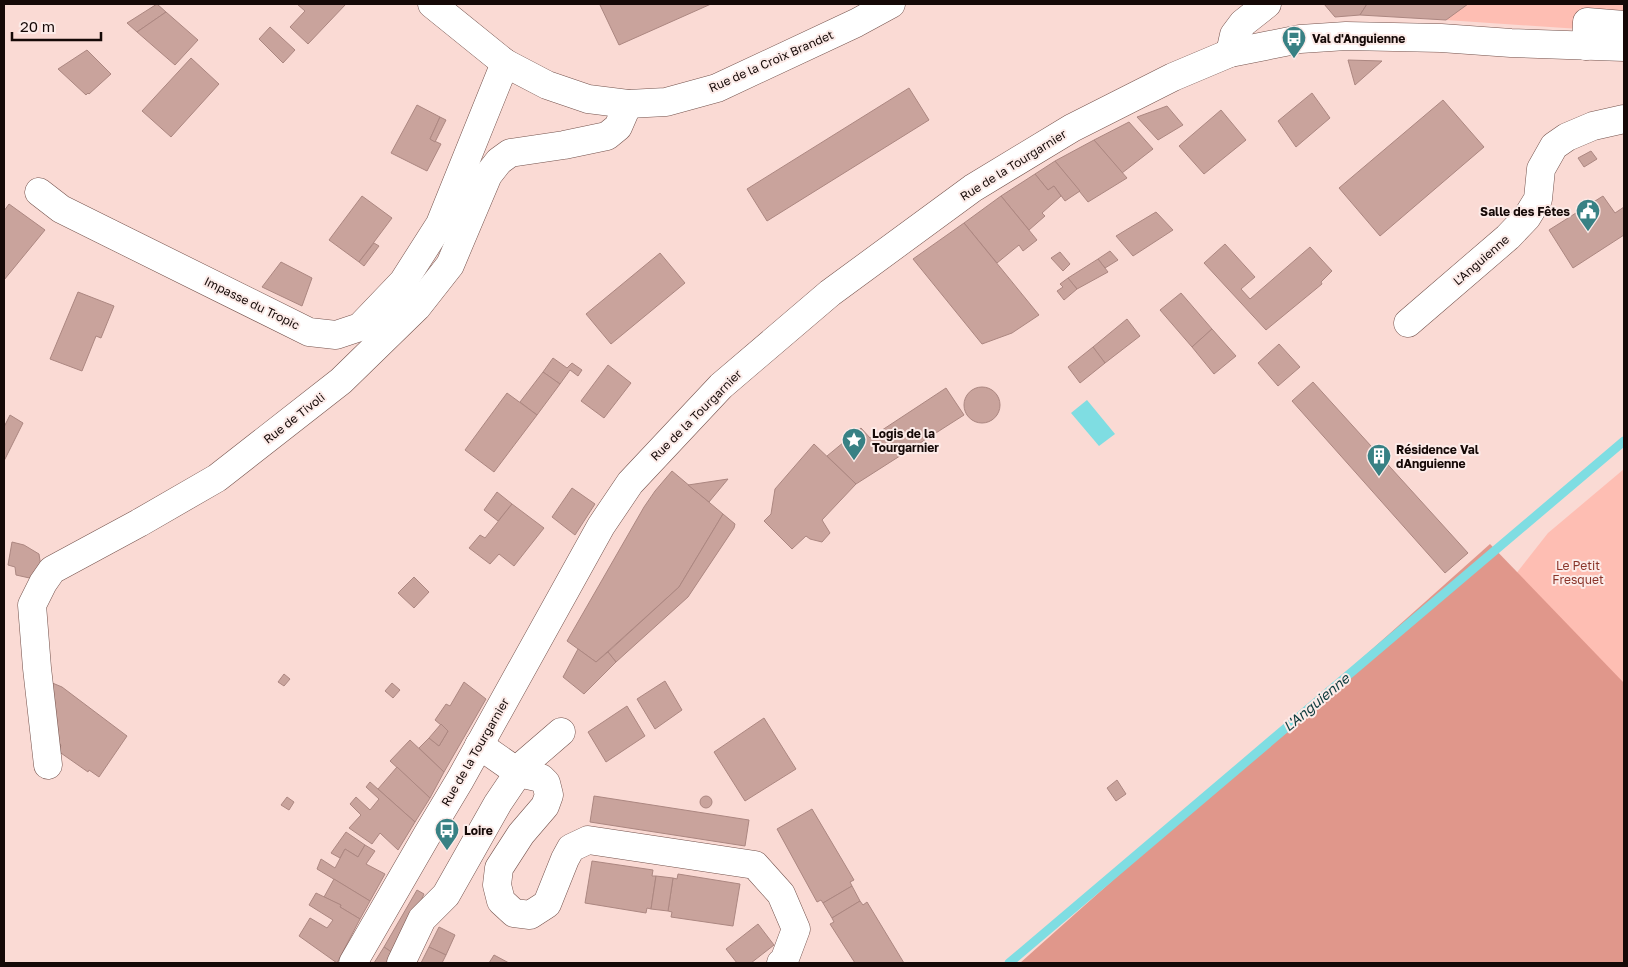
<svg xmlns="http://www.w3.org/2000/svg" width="1628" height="967" font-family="'Golos Text',sans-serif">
	<rect width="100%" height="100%" fill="#fadad4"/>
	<g fill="#febeb3">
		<path d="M1465 4H1624V32L1446 20Z"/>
		<path d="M1624 469V694L1515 575 1548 533Z"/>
	</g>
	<path fill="#e0978b" d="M1490 544 1624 683V963H1020Z"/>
	<path fill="#7fdde2" d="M1087 400 1115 434 1099 446 1071 413Z"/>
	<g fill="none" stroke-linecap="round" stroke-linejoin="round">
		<path stroke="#7fdde2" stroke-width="9" d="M1009 963 1624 441"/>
	</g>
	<g fill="#c9a39c" stroke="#ac8781">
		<path d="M157 4 166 12 137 32 127 23Z"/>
		<path d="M297 4H346L308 44 290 27 305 11Z"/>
		<path d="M602 4H711L619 45 600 5Z"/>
		<path d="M1324 4H1367L1360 15 1335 17Z"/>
		<path d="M1367 4H1468L1446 20 1360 15Z"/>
		<path d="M166 12 198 40 175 65 137 32Z"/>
		<path d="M270 27 295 50 283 63 259 39Z"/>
		<path d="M87 50 111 74 89 94 88 93 86 95 58 69Z"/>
		<path d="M191 58 219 84 171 137 142 111Z"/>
		<path d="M1348 60 1382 61 1355 85Z"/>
		<path d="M909 88 929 120 767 221 747 189Z"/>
		<path d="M1312 93 1330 118 1296 147 1278 121Z"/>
		<path d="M1443 100 1484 147 1380 236 1339 188Z"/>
		<path d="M417 105 440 117 430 139 441 144 427 171 391 153Z"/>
		<path d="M1167 106 1183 125 1158 140 1137 117Z"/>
		<path d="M1221 110 1246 140 1204 174 1179 146Z"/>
		<path d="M440 117 446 120 435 142 430 139Z"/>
		<path d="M1129 122 1153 149 1122 173 1094 140Z"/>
		<path d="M1094 140 1127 178 1088 202 1055 161Z"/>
		<path d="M1591 151 1597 159 1584 167 1578 158Z"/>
		<path d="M1055 161 1080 191 1065 201 1054 186 1048 190 1035 174Z"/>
		<path d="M1035 174 1048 190 1054 186 1061 196 1042 213 1045 216 1029 230 1001 196Z"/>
		<path d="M362 196 392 218 359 262 329 240Z"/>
		<path d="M1001 196 1037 240 1023 251 1019 245 997 263 964 223Z"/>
		<path d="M1603 196 1615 213 1624 207V235L1573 268 1549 230Z"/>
		<path d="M9 204 45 230 4 280V211Z"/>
		<path d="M1156 212 1173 230 1133 256 1116 236Z"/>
		<path d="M964 223 1039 315 1012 333 982 344 913 259Z"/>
		<path d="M374 243 379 246 364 266 359 262Z"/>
		<path d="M1225 244 1255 277 1241 289 1250 299 1310 247 1332 271 1321 282 1322 284 1266 330 1204 263Z"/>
		<path d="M1110 251 1118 260 1105 268 1098 259Z"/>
		<path d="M1060 252 1070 264 1063 271 1051 258Z"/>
		<path d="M660 253 685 283 611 344 586 314Z"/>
		<path d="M1098 259 1108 272 1077 289 1068 278Z"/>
		<path d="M281 262 312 278 302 306 262 287Z"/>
		<path d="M1068 278 1077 289 1064 300 1057 291 1063 287 1060 284Z"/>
		<path d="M78 292 114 306 101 338 96 336 82 371 50 359Z"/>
		<path d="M1181 293 1212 329 1192 347 1160 310Z"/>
		<path d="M1127 319 1140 336 1105 363 1093 347Z"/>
		<path d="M1212 329 1236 356 1214 374 1192 347Z"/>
		<path d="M1279 344 1300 367 1278 386 1258 363Z"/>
		<path d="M1093 347 1105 363 1080 383 1068 367Z"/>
		<path d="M553 358 567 368 572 363 582 370 578 376 570 370 560 384 543 372Z"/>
		<path d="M608 365 631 383 604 418 581 401Z"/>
		<path d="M543 372 560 384 537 415 520 402Z"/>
		<path d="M1313 382 1468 553 1445 573 1292 401Z"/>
		<circle cx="982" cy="405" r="18"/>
		<path d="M946 388 964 415 856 484 827 456 861 428 870 438Z"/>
		<path d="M507 393 537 415 494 472 465 450Z"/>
		<path d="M10 415 23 423 4 461V427Z"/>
		<path d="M814 444 856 484 822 520 830 533 822 542 810 539 806 536 792 549 764 521 771 514 775 489Z"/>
		<path d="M672 471 723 514 679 587 596 662 567 641 644 507 655 491Z"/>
		<path d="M728 479 709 502 688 485Z"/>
		<path d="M572 488 595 504 575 535 552 517Z"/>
		<path d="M497 492 512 504 498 521 484 510Z"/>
		<path d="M512 504 544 528 514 566 499 554 490 564 469 548 480 535 485 538Z"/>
		<path d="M723 514 735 524 734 528 688 597 616 662 608 652 679 587Z"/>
		<path d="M12 542 24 545 39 554 41 567 34 579 16 575 15 567 8 565Z"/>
		<path d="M414 577 429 592 414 608 398 593Z"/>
		<path d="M578 649 596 662 608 652 616 662 584 694 563 677Z"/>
		<path d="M284 674 290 679 284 686 278 682Z"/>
		<path d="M665 681 682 710 655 729 637 699Z"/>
		<path d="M50 682 62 687 127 736 99 777 89 770 88 772 58 751 61 745 55 741Z"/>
		<path d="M464 682 486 699 444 772 419 748 429 738 439 746 448 731 435 720 446 704 450 706Z"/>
		<path d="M392 683 400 690 393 698 385 691Z"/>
		<path d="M627 706 645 736 606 762 588 732Z"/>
		<path d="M764 718 796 769 745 801 714 752Z"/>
		<path d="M441 724 448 731 439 746 429 738Z"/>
		<path d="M410 740 444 772 430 798 390 761Z"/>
		<path d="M397 767 430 798 415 822 378 789Z"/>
		<path d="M1117 780 1126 794 1116 801 1107 788Z"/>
		<path d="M370 782 415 822 398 850 380 833 372 844 349 828 361 815 350 804 356 797 370 810 379 799 366 787Z"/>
		<circle cx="706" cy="802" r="6"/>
		<path d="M594 796 749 820 745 846 590 822Z"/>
		<path d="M287 797 294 802 289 810 281 805Z"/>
		<path d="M812 809 854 880 850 882 852 886 823 903 821 900 817 902 777 829Z"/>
		<path d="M346 832 365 845 358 857 345 849 340 858 331 853Z"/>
		<path d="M365 845 375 851 366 864 385 874 370 901 317 869 321 859 335 868 345 849 358 857Z"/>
		<path d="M592 861 653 870 652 876H656L651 909 647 908 646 913 585 903Z"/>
		<path d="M678 874 740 884 733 926 671 917 672 912 668 911 673 878 677 879Z"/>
		<path d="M656 876 673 878 668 911 651 909Z"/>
		<path d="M334 879 370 901 360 919 340 907 341 905 324 897Z"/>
		<path d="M852 886 860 901 832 918 823 903Z"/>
		<path d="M417 890 424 894 396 955 384 947Z"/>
		<path d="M316 893 341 905 340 907 360 919 337 963 299 936 310 918 327 928 333 920 309 905Z"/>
		<path d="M860 901 863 905 867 902 904 963H855L830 924 834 922 832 918Z"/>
		<path d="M758 924 774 945 751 963H737L726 949Z"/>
		<path d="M439 927 455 935 446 955 429 947Z"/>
		<path d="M384 947 396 955 392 963H374Z"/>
		<path d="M429 947 446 955 442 963H421Z"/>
		<path d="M494 955 509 963H489Z"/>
	</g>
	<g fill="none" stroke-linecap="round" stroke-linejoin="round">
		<defs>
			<g id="minor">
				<path d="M432 4 505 63 547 85 588 99 628 104 666 102 717 88 856 23 891 4"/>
				<path d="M1586 46 1587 22 1624 25"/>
				<path d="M1230 53 1234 35 1243 23 1267 4"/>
				<path d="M39 192 61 209 309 332 336 335 360 327 403 282 440 224 505 63"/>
				<path d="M1408 323 1508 237 1527 217 1538 199 1541 169 1554 146 1567 137 1593 126 1624 119"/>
				<path d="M479 745 519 773 541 778 546 783 549 795 545 806 521 834 499 868 497 885 501 901 514 913 530 915 547 904 565 859 571 848 588 840 755 865 781 894 796 929 784 961 781 963"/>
				<path d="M48 765 37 668 32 605 43 583 52 570 139 523 217 478 341 381 417 307 450 265 488 175 499 161 510 153 564 145 607 136 618 127 628 104"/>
				<path d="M353 963 427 835 460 780 601 526 630 483 721 386 830 293 973 188 1072 128 1173 77 1230 53 1300 39 1346 36 1441 38 1511 43 1624 47"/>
				<path d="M401 963 422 919 446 895 498 803 525 763 561 732"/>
			</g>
		</defs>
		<use href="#minor" stroke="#74524c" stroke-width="29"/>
		<use href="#minor" stroke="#fff" stroke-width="28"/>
	</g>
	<defs>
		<symbol id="bus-pin" viewBox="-11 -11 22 30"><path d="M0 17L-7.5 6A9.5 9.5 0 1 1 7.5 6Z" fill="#388184" stroke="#fcebe8"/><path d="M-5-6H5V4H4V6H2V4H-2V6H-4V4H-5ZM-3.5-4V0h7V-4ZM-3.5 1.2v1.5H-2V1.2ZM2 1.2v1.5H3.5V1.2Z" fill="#fff"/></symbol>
		<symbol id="civic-pin" viewBox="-11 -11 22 30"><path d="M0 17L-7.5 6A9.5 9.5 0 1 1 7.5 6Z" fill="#388184" stroke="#fcebe8"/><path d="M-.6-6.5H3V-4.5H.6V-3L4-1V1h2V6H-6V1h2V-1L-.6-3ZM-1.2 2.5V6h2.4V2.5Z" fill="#fff"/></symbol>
		<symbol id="sight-pin" viewBox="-11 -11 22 30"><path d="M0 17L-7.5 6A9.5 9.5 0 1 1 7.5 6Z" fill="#388184" stroke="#fcebe8"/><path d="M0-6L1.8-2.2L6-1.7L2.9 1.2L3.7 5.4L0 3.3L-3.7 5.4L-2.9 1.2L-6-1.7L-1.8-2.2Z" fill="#fff"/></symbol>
		<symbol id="building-pin" viewBox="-11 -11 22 30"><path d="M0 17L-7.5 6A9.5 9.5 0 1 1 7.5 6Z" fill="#388184" stroke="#fcebe8"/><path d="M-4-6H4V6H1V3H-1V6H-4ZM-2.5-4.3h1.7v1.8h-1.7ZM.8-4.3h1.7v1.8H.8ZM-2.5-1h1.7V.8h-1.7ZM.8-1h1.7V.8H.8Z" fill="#fff"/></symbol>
	</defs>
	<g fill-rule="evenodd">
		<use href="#bus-pin" x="1280" y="24" width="28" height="38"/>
		<use href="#civic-pin" x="1574" y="197" width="28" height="38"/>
		<use href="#sight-pin" x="840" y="426" width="28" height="38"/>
		<use href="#building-pin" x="1365" y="442" width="28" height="38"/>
		<use href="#bus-pin" x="433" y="816" width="28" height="38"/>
	</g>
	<g text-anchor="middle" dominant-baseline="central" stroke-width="4" stroke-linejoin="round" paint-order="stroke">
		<g font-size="12" font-weight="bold" fill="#150907" stroke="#fcebe8" text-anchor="start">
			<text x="1312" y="38">Val d'Anguienne</text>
			<text x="1570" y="211" text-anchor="end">Salle des Fêtes</text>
			<text x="872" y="433">Logis de la<tspan x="872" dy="14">Tourgarnier</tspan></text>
			<text x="1396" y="449">Résidence Val<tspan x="1396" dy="14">dAnguienne</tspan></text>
			<text x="464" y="830">Loire</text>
		</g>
		<g font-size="12" fill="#150907" stroke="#fcebe8">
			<text transform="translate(771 61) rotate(-24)">Rue de la Croix Brandet</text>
			<text transform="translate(1013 165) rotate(-32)">Rue de la Tourgarnier</text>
			<text transform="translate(1481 260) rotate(-41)">L'Anguienne</text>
			<text transform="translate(252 303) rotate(26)">Impasse du Tropic</text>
			<text transform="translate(696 415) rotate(-45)">Rue de la Tourgarnier</text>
			<text transform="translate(294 418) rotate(-38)">Rue de Tivoli</text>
			<text transform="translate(475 752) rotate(-60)">Rue de la Tourgarnier</text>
		</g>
		<g font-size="12" fill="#8a3429" stroke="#fcebe8">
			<text x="1578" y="565">Le Petit<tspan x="1578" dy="14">Fresquet</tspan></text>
		</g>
		<g font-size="14" font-style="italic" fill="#0c3a3c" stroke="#fcebe8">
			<text transform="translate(1316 702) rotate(-40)">L'Anguienne</text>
		</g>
	</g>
	<rect width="1628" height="967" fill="none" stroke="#150907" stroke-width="10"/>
	<path d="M12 32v8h89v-8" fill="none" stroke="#150907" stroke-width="2.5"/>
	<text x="20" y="32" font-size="15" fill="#150907" stroke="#fcebe8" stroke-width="4" paint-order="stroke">20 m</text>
</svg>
